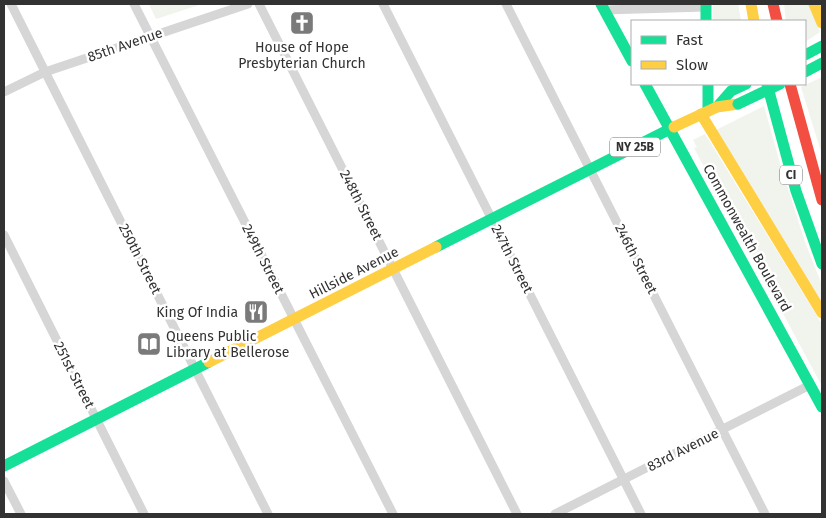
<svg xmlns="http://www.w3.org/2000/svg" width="826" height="518" font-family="'Fira Sans',sans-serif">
	<rect width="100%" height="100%" fill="#fff"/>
	<g fill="#f1f3ed">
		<path d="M149 4H202L156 19Z"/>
		<path d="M713 4H738L741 21H713Z"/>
		<path d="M784 4H810L820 32 805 42V21H786Z"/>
		<path d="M822 77V155L801 87Z"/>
		<path d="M764 106 781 167 805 242 822 285V303L716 130Z"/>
		<path d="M705 134 822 324V386L694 148 697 147 693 140Z"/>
	</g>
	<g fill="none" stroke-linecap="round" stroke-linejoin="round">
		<g stroke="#d6d6d6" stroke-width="9">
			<path d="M11 4 268 514"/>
			<path d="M134 4 393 514"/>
			<path d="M259 4 517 514"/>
			<path d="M383 4 641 514"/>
			<path d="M506 4 765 514"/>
			<path d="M604 10 706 7"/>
			<path d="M4 92 45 72 248 4"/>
			<path d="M4 235 144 514"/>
			<path d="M4 481 21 514"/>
			<path d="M555 514 810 385"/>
		</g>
		<g stroke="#16e098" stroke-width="11">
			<path d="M601 4 632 61"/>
			<path d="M706 4V21"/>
			<path d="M805 55 822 46"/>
			<path d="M805 72 822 63"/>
			<path d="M645 84 822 407"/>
			<path d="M708 84V111"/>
			<path d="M767 84 796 191 822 264"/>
			<path d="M717 107 731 91 746 84"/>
			<path d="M436 247 674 127"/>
			<path d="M4 466 209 362"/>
		</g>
		<g stroke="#ffcf43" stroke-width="11">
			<path d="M751 4 754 21"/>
			<path d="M814 4 822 23"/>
			<path d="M701 114 822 313"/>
			<path d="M674 127 717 107 738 104"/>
			<path d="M209 362 436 247"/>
		</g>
		<g stroke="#f24e42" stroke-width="11">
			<path d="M773 4 777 21"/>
			<path d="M790 84 822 200"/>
		</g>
		<path stroke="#16e098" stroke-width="11" d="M738 104 780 84"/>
	</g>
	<defs>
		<symbol id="church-square" viewBox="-11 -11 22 22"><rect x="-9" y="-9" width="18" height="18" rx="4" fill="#7a7a7a" stroke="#fff"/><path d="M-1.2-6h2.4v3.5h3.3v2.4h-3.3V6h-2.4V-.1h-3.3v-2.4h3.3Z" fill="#fff"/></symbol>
		<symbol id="restaurant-square" viewBox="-11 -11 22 22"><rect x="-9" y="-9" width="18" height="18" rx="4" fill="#7a7a7a" stroke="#fff"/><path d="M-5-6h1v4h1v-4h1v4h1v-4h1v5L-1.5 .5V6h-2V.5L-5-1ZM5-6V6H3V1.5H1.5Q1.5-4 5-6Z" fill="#fff"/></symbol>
		<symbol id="library-square" viewBox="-11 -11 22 22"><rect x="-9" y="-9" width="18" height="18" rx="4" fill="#7a7a7a" stroke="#fff"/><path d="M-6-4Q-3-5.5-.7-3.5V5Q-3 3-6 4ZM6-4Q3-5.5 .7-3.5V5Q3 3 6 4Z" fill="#fff"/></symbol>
	</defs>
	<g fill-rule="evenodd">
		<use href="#church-square" x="288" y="9" width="28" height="28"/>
		<use href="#restaurant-square" x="242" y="298" width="28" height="28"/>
		<use href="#library-square" x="135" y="330" width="28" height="28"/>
	</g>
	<g text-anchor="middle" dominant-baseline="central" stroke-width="5" stroke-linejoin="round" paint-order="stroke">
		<g fill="#fff" stroke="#707070" stroke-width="1">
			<rect x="610" y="137.5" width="50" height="19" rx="4"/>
			<rect x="780" y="165.5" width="22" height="19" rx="4"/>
		</g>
		<g font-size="12" font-weight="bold" fill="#323232">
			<text x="635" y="147">NY 25B</text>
			<text x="791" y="175">CI</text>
		</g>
		<g font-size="14" fill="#323232" stroke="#fff">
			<text transform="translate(125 45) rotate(-19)">85th Avenue</text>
			<text transform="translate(361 205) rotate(63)">248th Street</text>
			<text transform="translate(747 238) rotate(61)">Commonwealth Boulevard</text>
			<text transform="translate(140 259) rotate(63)">250th Street</text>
			<text transform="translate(263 259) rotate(63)">249th Street</text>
			<text transform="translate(512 259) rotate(63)">247th Street</text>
			<text transform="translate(636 259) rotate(63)">246th Street</text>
			<text transform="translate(354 273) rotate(-27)">Hillside Avenue</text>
			<text transform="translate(74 375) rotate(63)">251st Street</text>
			<text transform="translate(683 450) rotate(-27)">83rd Avenue</text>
		</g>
		<g font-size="14" fill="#323232" stroke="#fff">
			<text x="302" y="47">House of Hope<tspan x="302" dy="16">Presbyterian Church</tspan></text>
			<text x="238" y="312" text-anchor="end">King Of India</text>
			<text x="166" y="336" text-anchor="start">Queens Public<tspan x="166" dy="16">Library at Bellerose</tspan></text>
		</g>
	</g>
	<rect width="826" height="518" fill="none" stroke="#323232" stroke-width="10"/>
	<rect x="631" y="20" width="175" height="65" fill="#ffffff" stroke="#adadad"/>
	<rect x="641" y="36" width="25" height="8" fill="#16e098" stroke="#adadad"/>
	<text x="676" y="45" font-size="15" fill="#323232">Fast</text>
	<rect x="641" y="61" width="25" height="8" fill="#ffcf43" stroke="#adadad"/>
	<text x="676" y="70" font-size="15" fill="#323232">Slow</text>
</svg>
